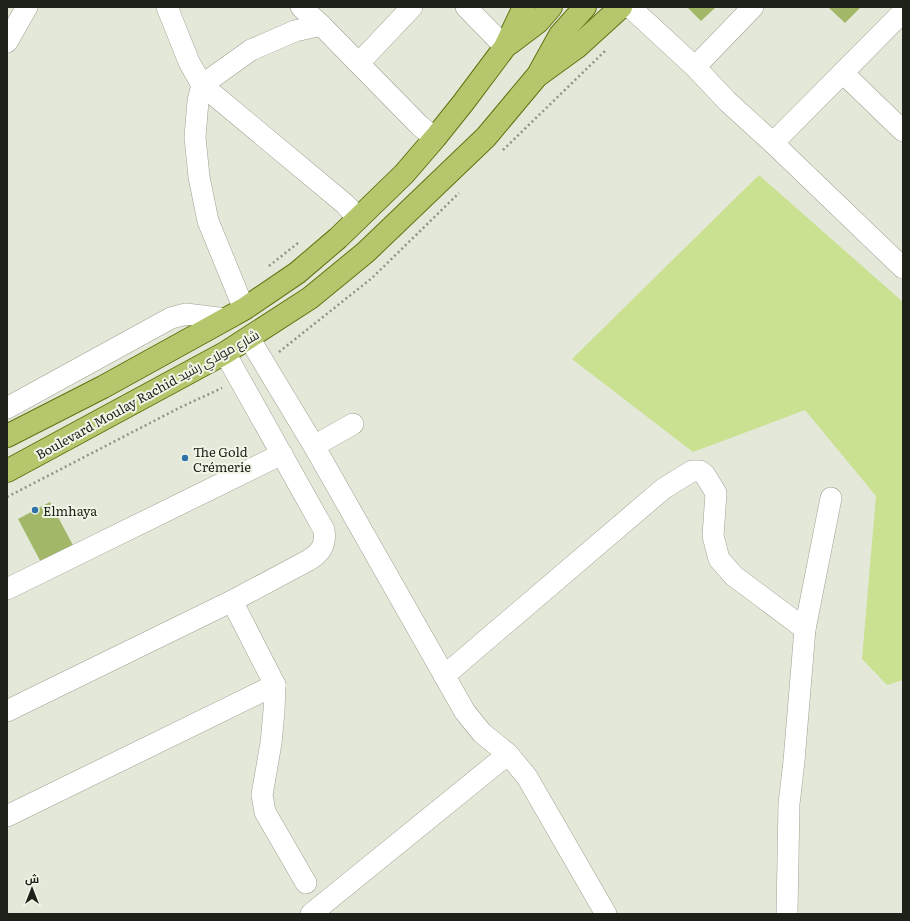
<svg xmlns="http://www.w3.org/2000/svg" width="910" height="921" font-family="Literata,Cairo,serif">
	<rect width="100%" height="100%" fill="#e3e8d8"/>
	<path fill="#c9e191" d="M759 175 903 302V680L887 685 862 659 876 496 805 410 693 452 572 359Z"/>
	<g fill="#a2b868">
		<path d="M687 7H716L701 21Z"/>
		<path d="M828 7H861L845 23Z"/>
		<path d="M50 502 75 549 43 566 18 519Z"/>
	</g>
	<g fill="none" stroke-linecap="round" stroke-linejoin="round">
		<defs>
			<g id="minor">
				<path d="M167 7 189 62 202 85 345 204 358 218"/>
				<path d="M301 7 321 25 420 126 435 138"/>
				<path d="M466 7 505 47"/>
				<path d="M630 7 695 67 728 102 773 143 903 268"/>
				<path d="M7 42 27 7"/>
				<path d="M359 63 412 7"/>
				<path d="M695 67 753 7"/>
				<path d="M843 73 903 131"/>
				<path d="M773 143 903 12"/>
				<path d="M244 309 208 221 199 177 195 137 198 101 202 85 251 50 295 31 321 25"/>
				<path d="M249 338 314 446 465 712 482 733 508 754 527 777 606 914"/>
				<path d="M7 408 171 318 186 314 226 319"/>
				<path d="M314 446 353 424"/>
				<path d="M7 589 282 454"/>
				<path d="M232 601 275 685 274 711 271 743 262 795 265 812 306 883"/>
				<path d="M444 676 663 489 692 471H700L705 475 716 493 713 536 719 559 734 576 805 629"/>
				<path d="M7 711 232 601 309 560C322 552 326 544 324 530L225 353"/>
				<path d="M7 816 275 685"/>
				<path d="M311 914 508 754"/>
				<path d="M787 914 789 804 794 761 805 629 831 498"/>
			</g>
			<g id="major">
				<path d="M509 44 538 22 551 7"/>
				<path d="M540 71 560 35 585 7"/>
				<path d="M7 436 103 387 226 319 244 309 297 273 338 238 404 174 435 138 463 103 505 47 524 7"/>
				<path d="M7 471 225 353 310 298 366 252 486 137 537 76 577 47 621 7"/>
			</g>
		</defs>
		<use href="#minor" stroke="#9ea394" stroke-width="22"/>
		<use href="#major" stroke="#607411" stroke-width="24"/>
		<g stroke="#8f9387" stroke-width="2.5" stroke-dasharray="2 3" stroke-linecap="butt">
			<path d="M503 150 605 51"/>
			<path d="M269 266 298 243"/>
			<path d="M279 352 372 278 459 193"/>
			<path d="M7 497 181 407 222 388"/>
		</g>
		<use href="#minor" stroke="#fff" stroke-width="21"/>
		<use href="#major" stroke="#b5c76d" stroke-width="22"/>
	</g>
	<g fill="#3071a7" stroke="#f0f6e6" stroke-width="1.5">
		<circle cx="185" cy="458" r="4"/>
		<circle cx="35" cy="510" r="4"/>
	</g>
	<g text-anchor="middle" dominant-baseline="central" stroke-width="4" stroke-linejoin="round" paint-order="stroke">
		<g font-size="13" fill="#1e201a" stroke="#f0f6e6">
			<text transform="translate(147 394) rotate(-29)">Boulevard Moulay Rachid شارع مولاي رشيد</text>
		</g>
		<g font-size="13" fill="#1e201a" stroke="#f0f6e6" text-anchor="start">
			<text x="193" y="451">The Gold<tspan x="193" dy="15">Crémerie</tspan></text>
			<text x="43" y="510">Elmhaya</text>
		</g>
	</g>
	<rect width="910" height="921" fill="none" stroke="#1e201a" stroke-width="16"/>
	<g transform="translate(32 889)" stroke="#f0f6e6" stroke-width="3" paint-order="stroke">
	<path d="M0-3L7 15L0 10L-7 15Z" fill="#1e201a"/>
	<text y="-6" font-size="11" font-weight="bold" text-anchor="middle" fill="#1e201a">ش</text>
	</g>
</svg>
